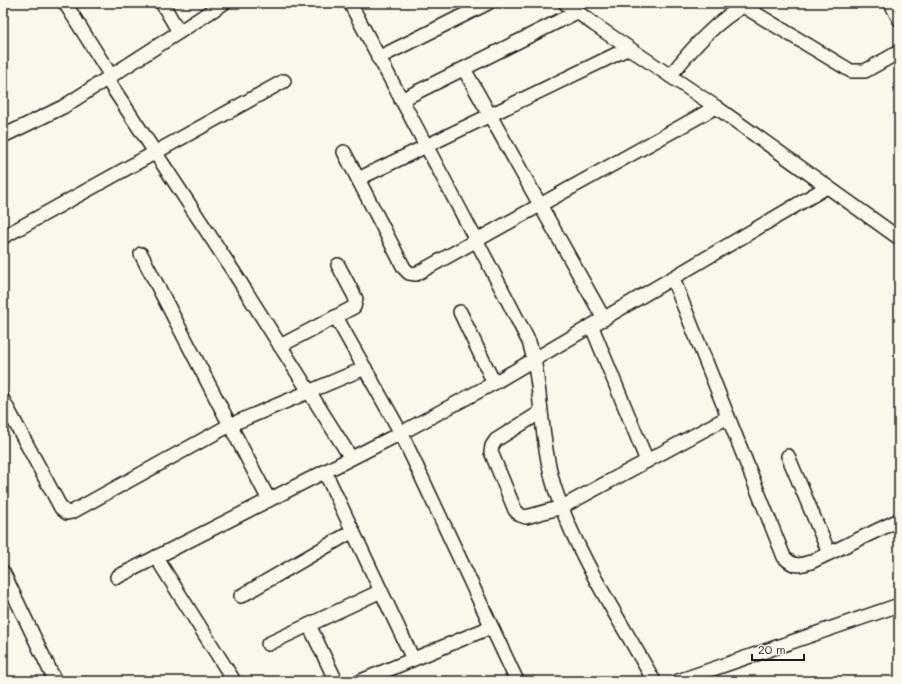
<svg xmlns="http://www.w3.org/2000/svg" width="902" height="684" font-family="Mali,sans-serif">
	<rect width="100%" height="100%" fill="#fbf7ec"/>
	<filter id="ink" filterUnits="userSpaceOnUse"><feTurbulence type="fractalNoise" baseFrequency=".025" numOctaves="2"/><feDisplacementMap in="SourceGraphic" scale="8" xChannelSelector="R" yChannelSelector="G"/><feConvolveMatrix kernelMatrix="1 2 1 2 8 2 1 2 1" color-interpolation-filters="sRGB"/></filter>
	<g filter="url(#ink)">
		<g fill="none" stroke-linecap="round" stroke-linejoin="round">
			<defs>
				<g id="minor">
					<path d="M65 3 111 76"/>
					<path d="M162 3 179 32"/>
					<path d="M350 3C410 116 471 228 529 342 537 365 538 388 541 411 544 437 547 464 555 489 577 556 620 620 654 681"/>
					<path d="M565 3 595 25 716 107 899 238"/>
					<path d="M891 3 899 19"/>
					<path d="M743 6 851 71H865L899 52"/>
					<path d="M378 58 488 3"/>
					<path d="M464 69 604 319"/>
					<path d="M670 76C693 47 716 21 748 3"/>
					<path d="M107 79 235 274 351 458"/>
					<path d="M401 100 577 12"/>
					<path d="M3 136 63 107 224 3"/>
					<path d="M344 152 404 268 409 273 416 274 716 107"/>
					<path d="M358 179 629 48"/>
					<path d="M3 237 284 81"/>
					<path d="M141 254 269 500"/>
					<path d="M673 279 784 557C794 567 798 566 811 562L899 520"/>
					<path d="M460 312 494 383"/>
					<path d="M336 317 401 433 517 681"/>
					<path d="M592 327 647 461"/>
					<path d="M280 346 354 307 356 299 338 265"/>
					<path d="M3 400 61 508 67 513 72 512 230 425 365 368"/>
					<path d="M541 412 496 440 492 446 491 452 515 510 520 515 526 517 562 507 728 417"/>
					<path d="M788 456 829 553"/>
					<path d="M325 472 413 659"/>
					<path d="M156 557 234 681"/>
					<path d="M3 572 55 681"/>
					<path d="M117 577 401 433 494 383 827 187"/>
					<path d="M241 596 353 531"/>
					<path d="M309 625 336 681"/>
					<path d="M268 644 381 591"/>
					<path d="M361 681 491 627"/>
					<path d="M678 681 899 605"/>
				</g>
			</defs>
			<use href="#minor" stroke="#1c1c1c" stroke-width="16"/>
			<use href="#minor" stroke="#fbf7ec" stroke-width="13"/>
		</g>
	</g>
	<rect width="902" height="684" fill="none" stroke="#fbf7ec" stroke-width="16"/>
	<rect x="8" y="8" width="886" height="668" fill="none" stroke="#1c1c1c" stroke-width="1.5" filter="url(#ink)"/>
	<path d="M752 654v6h52v-6" fill="none" stroke="#1c1c1c" stroke-width="2"/>
	<text x="758" y="654" font-size="12" fill="#1c1c1c" stroke="#fbf7ec" stroke-width="3" paint-order="stroke">20 m</text>
</svg>
